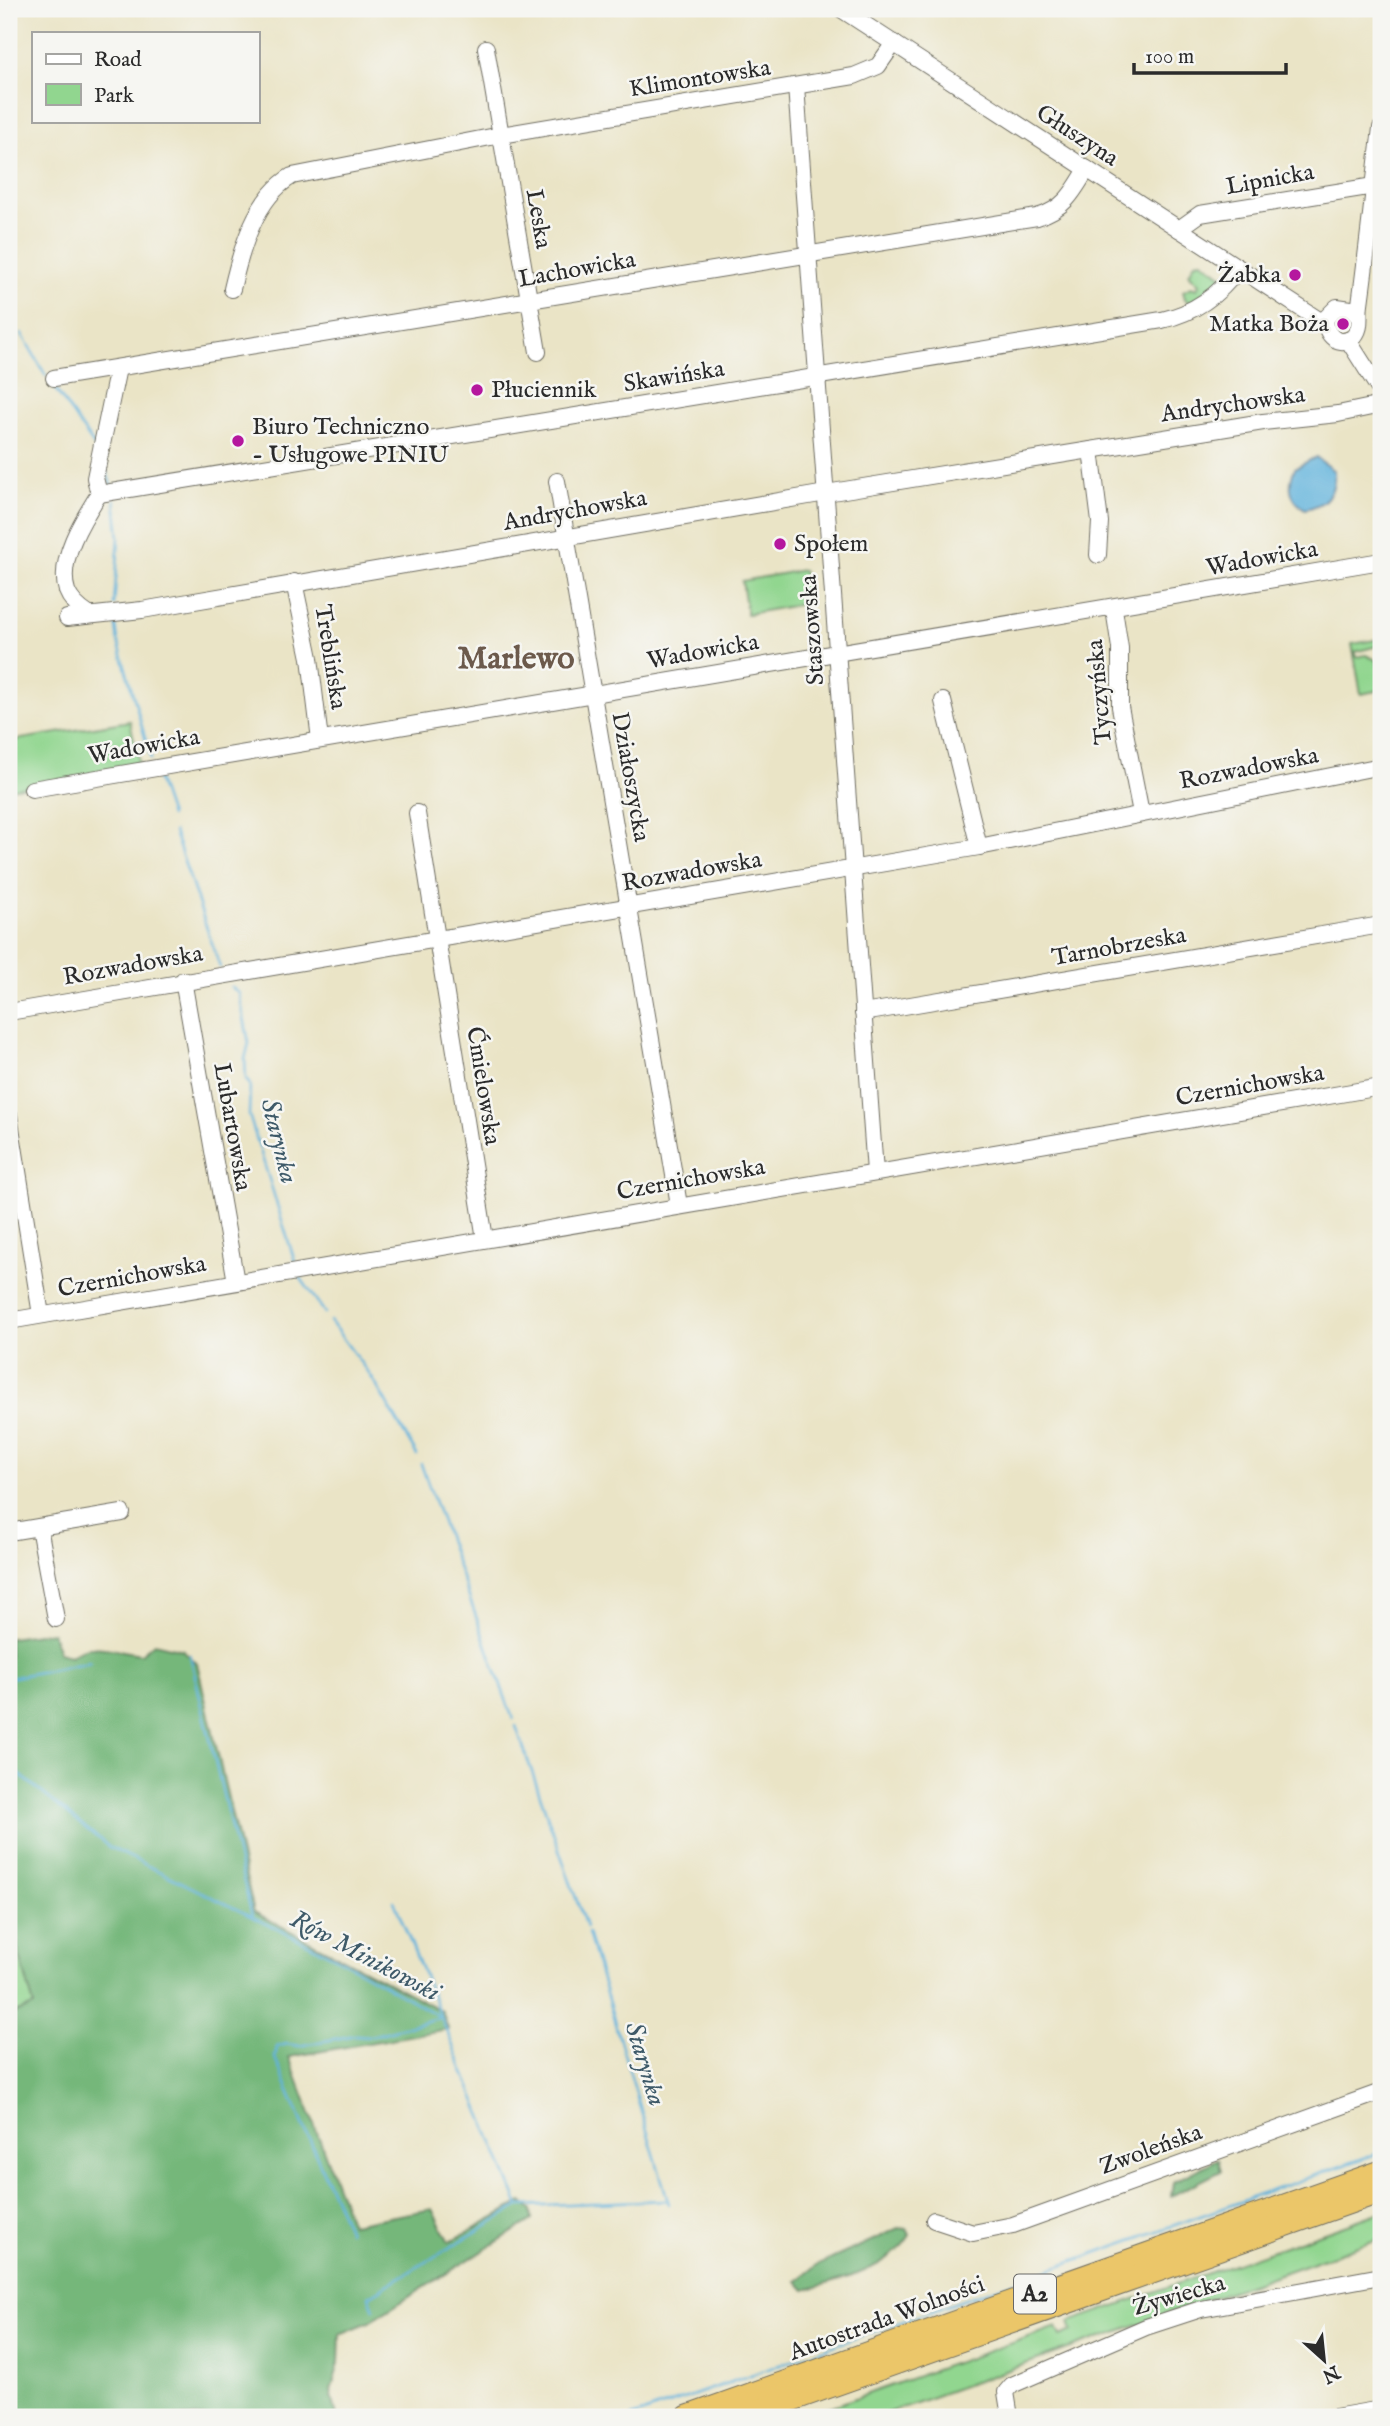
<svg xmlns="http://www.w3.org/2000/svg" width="1390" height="2426" font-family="'IM FELL English',serif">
	<rect width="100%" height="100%" fill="#f6f6f2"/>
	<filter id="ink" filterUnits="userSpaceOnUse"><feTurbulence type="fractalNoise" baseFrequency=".0143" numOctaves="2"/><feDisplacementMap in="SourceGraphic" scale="14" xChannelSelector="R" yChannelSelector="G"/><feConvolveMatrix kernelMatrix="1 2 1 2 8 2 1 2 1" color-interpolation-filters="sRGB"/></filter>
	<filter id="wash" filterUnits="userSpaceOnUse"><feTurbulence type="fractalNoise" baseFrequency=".00686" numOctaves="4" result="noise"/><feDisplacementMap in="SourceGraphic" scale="28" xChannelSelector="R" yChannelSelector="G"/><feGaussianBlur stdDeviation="1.57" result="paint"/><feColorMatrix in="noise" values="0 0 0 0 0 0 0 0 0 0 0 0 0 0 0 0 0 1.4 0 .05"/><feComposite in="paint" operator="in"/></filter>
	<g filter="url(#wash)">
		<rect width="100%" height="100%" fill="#eae4c6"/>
		<g fill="#91d68f" stroke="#5e805d" stroke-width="2">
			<path d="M1202 261 1224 277 1190 303 1185 299 1183 291 1191 287 1197 289 1199 284 1189 274 1195 262Z"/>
			<path d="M803 570 809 603 747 614 742 581Z"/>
			<path d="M1381 639V645L1355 652 1357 657 1366 655 1376 660 1381 670V690L1361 694 1352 644Z"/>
			<path d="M130 721 140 767 9 789V741Z"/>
			<path d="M9 1917 34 2006 9 2015Z"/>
			<path d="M1381 2212V2238L876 2417H802L1057 2327 1061 2336 1072 2331 1069 2322Z"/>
		</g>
		<g fill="#74b77a" stroke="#507152" stroke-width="2">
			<path d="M52 1632 59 1653 70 1656C91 1640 116 1651 141 1654L154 1643 183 1650 197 1663 254 1912 442 2011 448 2029 289 2057 351 2224 432 2209 449 2242 522 2202 531 2210 532 2220 369 2322 340 2334 339 2363 331 2391 337 2417H9V2015L34 2006 9 1917V1638Z"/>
			<path d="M1218 2159 1221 2171 1171 2196 1173 2182Z"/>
			<path d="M899 2228 907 2229 910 2235C889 2269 842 2280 805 2290L797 2281 816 2266Z"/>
		</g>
		<path fill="#60b2dc" stroke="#466e84" stroke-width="2" d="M1316 457 1334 471C1336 493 1326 505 1305 509 1288 499 1288 484 1295 468Z"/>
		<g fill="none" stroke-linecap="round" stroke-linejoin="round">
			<g stroke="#60b2dc" stroke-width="2.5">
				<path d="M9 307 15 322"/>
				<path d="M22 334 46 376"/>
				<path d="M51 383 95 447"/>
				<path d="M104 465 111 485"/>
				<path d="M114 605 119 538 115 500"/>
				<path d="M115 619 118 641 151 759"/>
				<path d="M156 775 170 816"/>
				<path d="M174 832 220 967"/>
				<path d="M231 987 239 993 249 1043 245 1059 246 1079 250 1085 249 1115 295 1262"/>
				<path d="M300 1277 325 1313"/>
				<path d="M330 1321 372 1378 417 1455"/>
				<path d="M421 1464 513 1719"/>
				<path d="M190 1655 252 1916"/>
				<path d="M9 1678 90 1662"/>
				<path d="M516 1726 586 1927"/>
				<path d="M9 1766 109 1847 335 1957 441 2017 519 2206 667 2200"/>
				<path d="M588 1933 669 2204"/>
				<path d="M349 2232 275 2058 277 2047 287 2044 299 2046 355 2035 372 2036 441 2017 394 1901"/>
				<path d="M374 2309 369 2296 519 2206"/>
				<path d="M632 2417 1381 2152"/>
			</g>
		</g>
	</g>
	<g filter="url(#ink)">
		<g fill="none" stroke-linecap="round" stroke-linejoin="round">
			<defs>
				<g id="minor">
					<path d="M841 9 1325 324"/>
					<path d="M486 48 538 352"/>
					<path d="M796 86 875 1172"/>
					<path d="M1179 229 1200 214 1374 186"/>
					<path d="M232 289C241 250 255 198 292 176L501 135 854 76 878 66 894 43"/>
					<path d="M1358 316 1351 309 1337 307 1326 318C1324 332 1336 348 1352 338 1363 330 1358 315 1360 304 1368 245 1374 186 1381 128"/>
					<path d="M1348 340 1381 392"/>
					<path d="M54 378 1037 217C1064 209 1073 193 1087 169"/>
					<path d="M1091 450 1100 522 1098 555"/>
					<path d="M557 481 679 1205"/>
					<path d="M99 494 1162 320C1194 313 1220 294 1239 268"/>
					<path d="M99 494 95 478 118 368"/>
					<path d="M294 582 310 658 320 740"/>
					<path d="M1114 609 1120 648V707L1141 813"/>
					<path d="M89 615C80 609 71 602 67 591 57 560 83 519 99 494"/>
					<path d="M67 618 142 610 826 493 1263 422 1338 414 1381 405"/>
					<path d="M943 701 979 847"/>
					<path d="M32 789 1381 561"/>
					<path d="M417 813 485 1239"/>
					<path d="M183 980 236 1282"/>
					<path d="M9 1012 979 847 1381 766"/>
					<path d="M863 1013 1381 925"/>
					<path d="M9 1115 41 1315"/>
					<path d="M9 1321 1381 1087"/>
					<path d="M39 1527 56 1619"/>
					<path d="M9 1532 122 1513"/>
					<path d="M934 2220 973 2233 1013 2225 1381 2092"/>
					<path d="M1010 2417 1006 2392 1012 2385 1146 2327 1201 2309 1381 2276"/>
					<path d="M1335 2417 1381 2409"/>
				</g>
				<g id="highway">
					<path d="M688 2417 1381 2172"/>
					<path d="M742 2417 1381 2191"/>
				</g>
			</defs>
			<use href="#minor" stroke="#6e6c61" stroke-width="18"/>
			<use href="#highway" stroke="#6e6c61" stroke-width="25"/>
			<use href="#minor" stroke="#fff" stroke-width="16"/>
			<use href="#highway" stroke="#ebc669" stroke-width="23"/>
		</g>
	</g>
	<g fill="#b5179e" stroke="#f6f6f2" stroke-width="2.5">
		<circle cx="1295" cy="275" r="7"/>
		<circle cx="1343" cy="324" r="7"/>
		<circle cx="477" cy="390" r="7"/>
		<circle cx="238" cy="441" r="7"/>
		<circle cx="780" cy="544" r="7"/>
	</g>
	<g text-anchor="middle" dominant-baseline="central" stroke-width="5" stroke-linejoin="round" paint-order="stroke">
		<rect fill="#f6f6f2" stroke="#686867" stroke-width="2" x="1014" y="2274.5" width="42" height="39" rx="5"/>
		<g font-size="23" font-weight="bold" fill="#2b2b2b">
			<text x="1035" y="2294">A2</text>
		</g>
		<g font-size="24" fill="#2b2b2b" stroke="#f6f6f2">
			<text transform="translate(700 79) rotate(-9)">Klimontowska</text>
			<text transform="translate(1077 136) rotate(33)">Głuszyna</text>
			<text transform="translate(1270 180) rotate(-10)">Lipnicka</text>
			<text transform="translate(538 219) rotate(80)">Leska</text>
			<text transform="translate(577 270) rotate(-10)">Lachowicka</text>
			<text transform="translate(674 377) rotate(-9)">Skawińska</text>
			<text transform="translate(1233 405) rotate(-8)">Andrychowska</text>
			<text transform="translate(575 511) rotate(-10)">Andrychowska</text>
			<text transform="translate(1262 559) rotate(-10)">Wadowicka</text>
			<text transform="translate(813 630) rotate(-94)">Staszowska</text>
			<text transform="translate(703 652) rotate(-10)">Wadowicka</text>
			<text transform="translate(330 657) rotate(81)">Treblińska</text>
			<text transform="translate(1100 692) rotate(-95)">Tyczyńska</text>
			<text transform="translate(144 747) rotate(-10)">Wadowicka</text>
			<text transform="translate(1249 769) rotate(-11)">Rozwadowska</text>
			<text transform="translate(630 777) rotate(80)">Działoszycka</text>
			<text transform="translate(692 872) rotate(-10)">Rozwadowska</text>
			<text transform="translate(1119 947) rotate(-10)">Tarnobrzeska</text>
			<text transform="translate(133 966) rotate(-10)">Rozwadowska</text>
			<text transform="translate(483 1086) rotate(81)">Ćmielowska</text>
			<text transform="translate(1250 1086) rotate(-10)">Czernichowska</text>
			<text transform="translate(232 1127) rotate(80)">Lubartowska</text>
			<text transform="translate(691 1180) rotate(-10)">Czernichowska</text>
			<text transform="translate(132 1277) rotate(-10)">Czernichowska</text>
			<text transform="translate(1151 2150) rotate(-20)">Zwoleńska</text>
			<text transform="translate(1179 2296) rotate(-16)">Żywiecka</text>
			<text transform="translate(887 2319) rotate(-20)">Autostrada Wolności</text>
		</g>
		<g font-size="24" fill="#2b2b2b" stroke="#f6f6f2" text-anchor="start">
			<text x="1281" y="275" text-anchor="end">Żabka</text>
			<text x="1329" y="324" text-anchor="end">Matka Boża</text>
			<text x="491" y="390">Płuciennik</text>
			<text x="252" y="427">Biuro Techniczno<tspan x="252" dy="28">- Usługowe PINIU</tspan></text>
			<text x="794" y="544">Społem</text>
		</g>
		<g font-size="26" font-style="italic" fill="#3e5a69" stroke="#f6f6f2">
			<text transform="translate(279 1141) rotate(76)">Starynka</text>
			<text transform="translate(365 1956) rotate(28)">Rów Minikowski</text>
			<text transform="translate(645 2064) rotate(73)">Starynka</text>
		</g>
		<g font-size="32" font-weight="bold" fill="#6c5a4c" stroke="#f6f6f2">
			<text x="516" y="659">Marlewo</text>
		</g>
	</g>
	<rect width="1390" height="2426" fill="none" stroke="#f6f6f2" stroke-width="35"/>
	<rect x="32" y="32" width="228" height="91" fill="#f6f6f2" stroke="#a5a5a2" stroke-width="2"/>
	<rect x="46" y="54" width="35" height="10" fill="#ffffff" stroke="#a5a5a2" stroke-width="2"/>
	<text x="94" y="66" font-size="21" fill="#2b2b2b">Road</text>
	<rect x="46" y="84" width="35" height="21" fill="#91d68f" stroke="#a5a5a2" stroke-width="2"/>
	<text x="94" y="102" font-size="21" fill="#2b2b2b">Park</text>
	<g transform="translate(1324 2360) rotate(153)" stroke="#f6f6f2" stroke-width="5" paint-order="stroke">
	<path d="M0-5L12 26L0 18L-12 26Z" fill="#2b2b2b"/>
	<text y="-10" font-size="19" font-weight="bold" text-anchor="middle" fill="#2b2b2b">N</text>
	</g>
	<path d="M1134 63v10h152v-10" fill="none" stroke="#2b2b2b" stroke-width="3.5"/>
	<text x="1145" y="63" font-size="21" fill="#2b2b2b" stroke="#f6f6f2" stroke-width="5" paint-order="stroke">100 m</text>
</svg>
